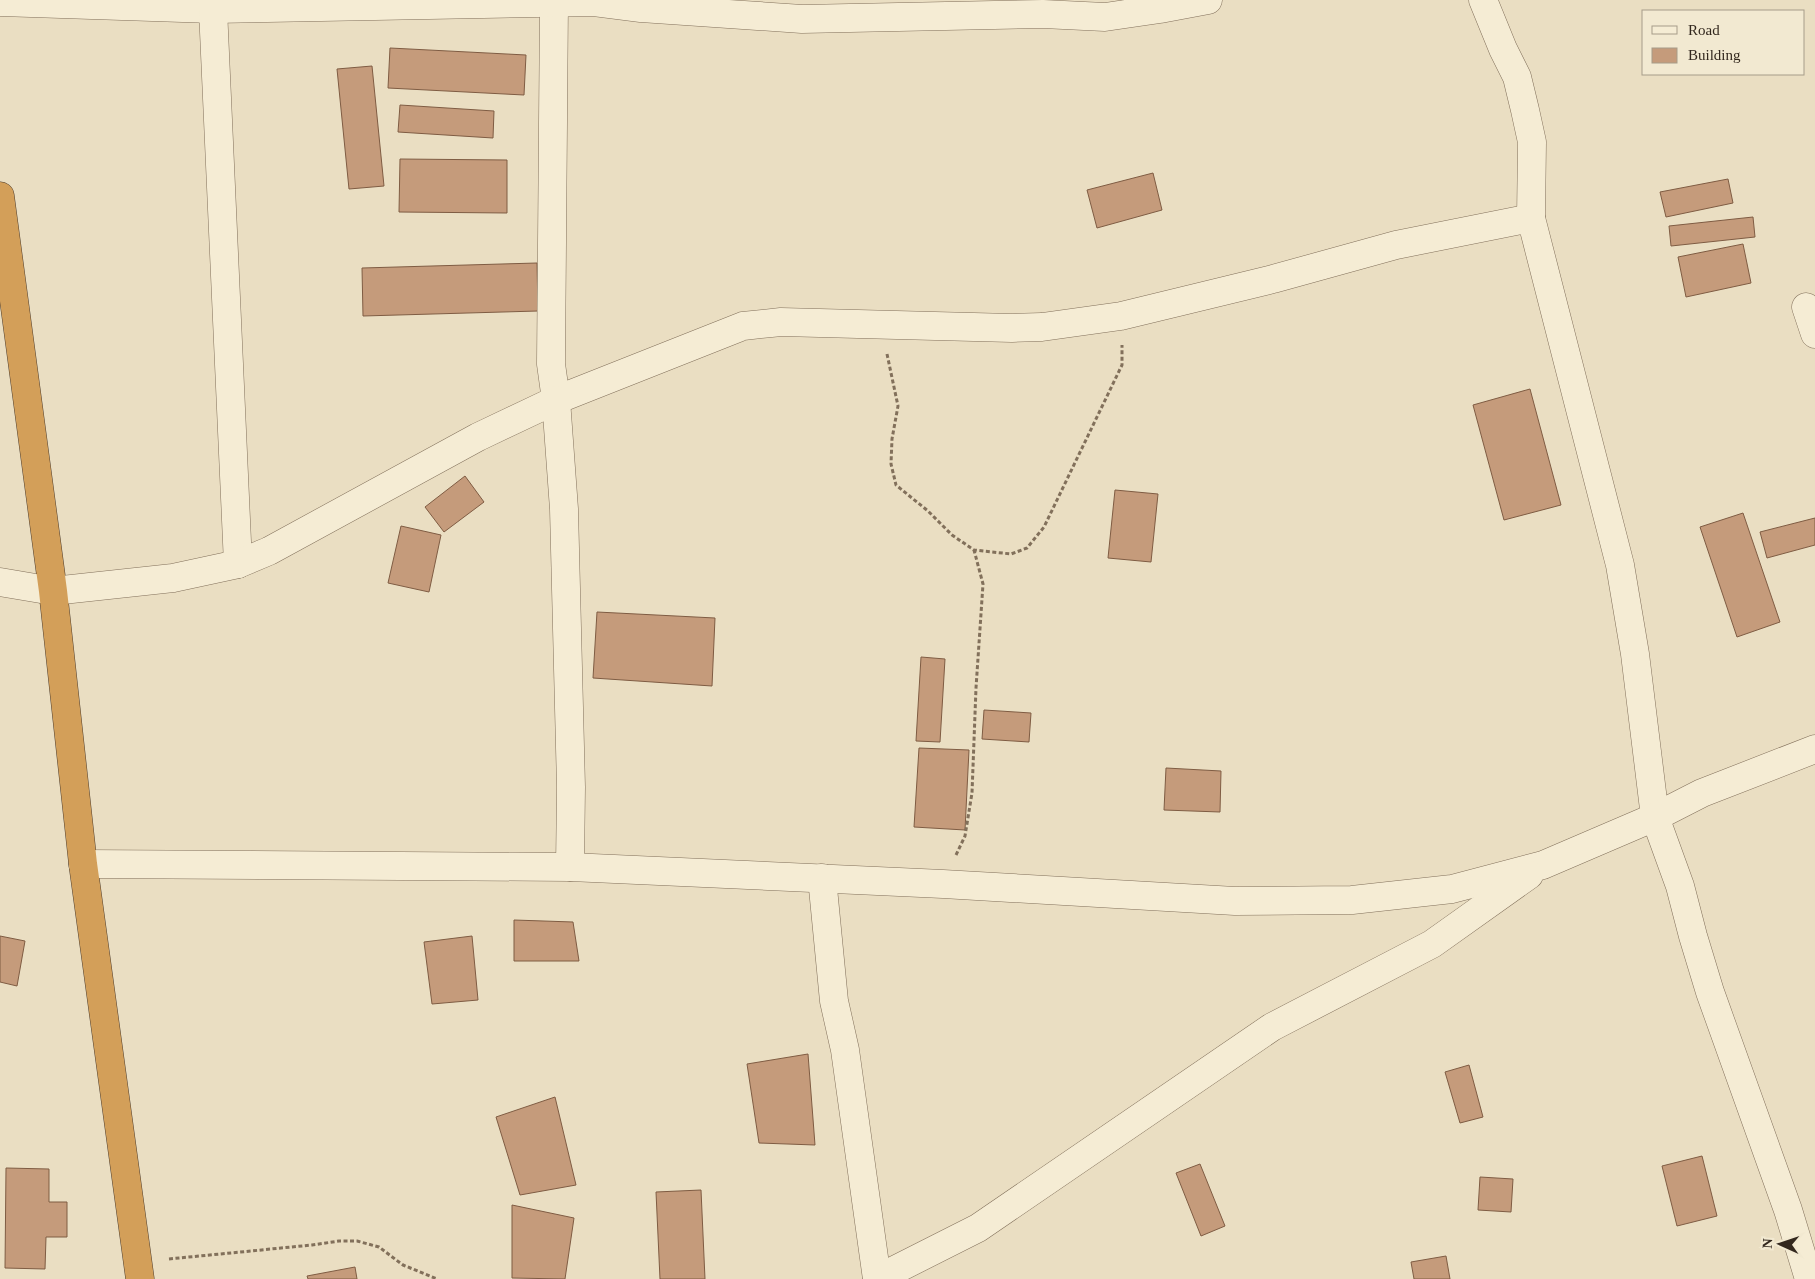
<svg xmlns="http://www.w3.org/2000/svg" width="1815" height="1279" font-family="Georgia,serif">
	<rect width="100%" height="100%" fill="#eadec2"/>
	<g fill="#c59b7b" stroke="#7f5c43">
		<path d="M390 48 526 55 524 95 388 88Z"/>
		<path d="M372 66 384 186 349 189 337 69Z"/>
		<path d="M400 105 494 111 493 138 398 132Z"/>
		<path d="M400 159 507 160V213L399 212Z"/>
		<path d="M1153 173 1162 210 1097 228 1087 190Z"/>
		<path d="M1728 179 1733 203 1666 217 1660 192Z"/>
		<path d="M1753 217 1755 237 1671 246 1669 226Z"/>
		<path d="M1743 244 1751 283 1686 297 1678 257Z"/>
		<path d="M537 263 538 311 363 316 362 268Z"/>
		<path d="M1530 389 1561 505 1504 520 1473 405Z"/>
		<path d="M465 476 484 502 444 532 425 507Z"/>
		<path d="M1115 490 1158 494 1151 562 1108 558Z"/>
		<path d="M1743 513 1780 622 1737 637 1700 527Z"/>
		<path d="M1815 518V545L1767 558 1760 532Z"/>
		<path d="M401 526 441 535 429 592 388 583Z"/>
		<path d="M597 612 715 618 712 686 593 678Z"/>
		<path d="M921 657 945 659 940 742 916 741Z"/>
		<path d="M984 710 1031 713 1029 742 982 739Z"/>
		<path d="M919 748 969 750 965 830 914 827Z"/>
		<path d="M1166 768 1221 771 1220 812 1164 810Z"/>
		<path d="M514 920 573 922 579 961H514Z"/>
		<path d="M0 936 25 941 17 986 0 982Z"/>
		<path d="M472 936 478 1000 432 1004 424 942Z"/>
		<path d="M808 1054 815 1145 759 1143 747 1064Z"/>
		<path d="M1469 1065 1483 1117 1460 1123 1445 1072Z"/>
		<path d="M555 1097 576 1185 520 1195 496 1117Z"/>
		<path d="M1702 1156 1717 1216 1677 1226 1662 1166Z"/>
		<path d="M1200 1164 1225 1226 1201 1236 1176 1173Z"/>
		<path d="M6 1168 49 1169V1202H67V1237H46L45 1269 5 1268Z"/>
		<path d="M1480 1177 1513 1179 1511 1212 1478 1210Z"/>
		<path d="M701 1190 705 1279H660L656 1192Z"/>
		<path d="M512 1205 574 1218 565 1279 512 1278Z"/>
		<path d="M1446 1256 1450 1279H1414L1411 1262Z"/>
		<path d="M355 1267 357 1279H308L307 1276Z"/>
	</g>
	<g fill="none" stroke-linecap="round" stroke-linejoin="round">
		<defs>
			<g id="minor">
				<path d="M557 0 554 2 551 364 556 400 743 326 781 322 1012 328 1042 327 1121 316 1273 279 1396 245 1531 218 1620 565 1635 654 1655 817 1680 886 1693 936 1710 992 1788 1210 1809 1279"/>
				<path d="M1483 0 1503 49 1517 77 1525 110 1532 142 1531 218"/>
				<path d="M0 2 213 9 594 2 641 8 802 19 1043 14 1105 17 1160 9 1208 0"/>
				<path d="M213 9 238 564"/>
				<path d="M1806 307 1815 334"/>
				<path d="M0 582 53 591 173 578 238 564 269 551 478 437 556 400 564 509 571 787 570 867"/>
				<path d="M83 864 570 867 943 884 1235 901 1352 900 1452 889 1543 865 1655 817 1702 793 1815 749"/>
				<path d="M822 878 834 1001 845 1050 877 1279"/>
				<path d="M877 1279 978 1228 1272 1027 1432 944 1529 875"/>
			</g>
			<path id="highway" d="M0 196 53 591 83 864 140 1279"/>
		</defs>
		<use href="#minor" stroke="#82705b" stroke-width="29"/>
		<use href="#highway" stroke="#503f2f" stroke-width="29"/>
		<g stroke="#82705b" stroke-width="3" stroke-dasharray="4 2.5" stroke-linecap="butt">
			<path d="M887 354 898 406 892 439 891 464 896 485 928 511 952 535 974 550 1011 554 1027 548 1044 527 1122 365V345"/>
			<path d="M956 855 965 836 972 793 976 688 983 584 974 550"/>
			<path d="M169 1259 312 1245 339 1241H357L379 1247 403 1265 437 1279"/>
		</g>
		<use href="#minor" stroke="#f5ecd4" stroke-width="28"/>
		<use href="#highway" stroke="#d39f59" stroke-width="28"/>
	</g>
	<rect x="1642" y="10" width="162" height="65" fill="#f2e9d1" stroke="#a69c89"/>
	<rect x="1652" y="26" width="25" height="8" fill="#f5ecd4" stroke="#a69c89"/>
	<text x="1688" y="35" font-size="15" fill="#33281e">Road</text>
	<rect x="1652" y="48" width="25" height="15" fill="#c59b7b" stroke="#a69c89"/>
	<text x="1688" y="60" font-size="15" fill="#33281e">Building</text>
	<g transform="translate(1780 1244) rotate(273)" stroke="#f2e9d1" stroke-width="4" paint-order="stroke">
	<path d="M0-4L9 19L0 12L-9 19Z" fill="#33281e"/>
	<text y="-8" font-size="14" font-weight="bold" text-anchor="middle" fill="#33281e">N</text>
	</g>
</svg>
